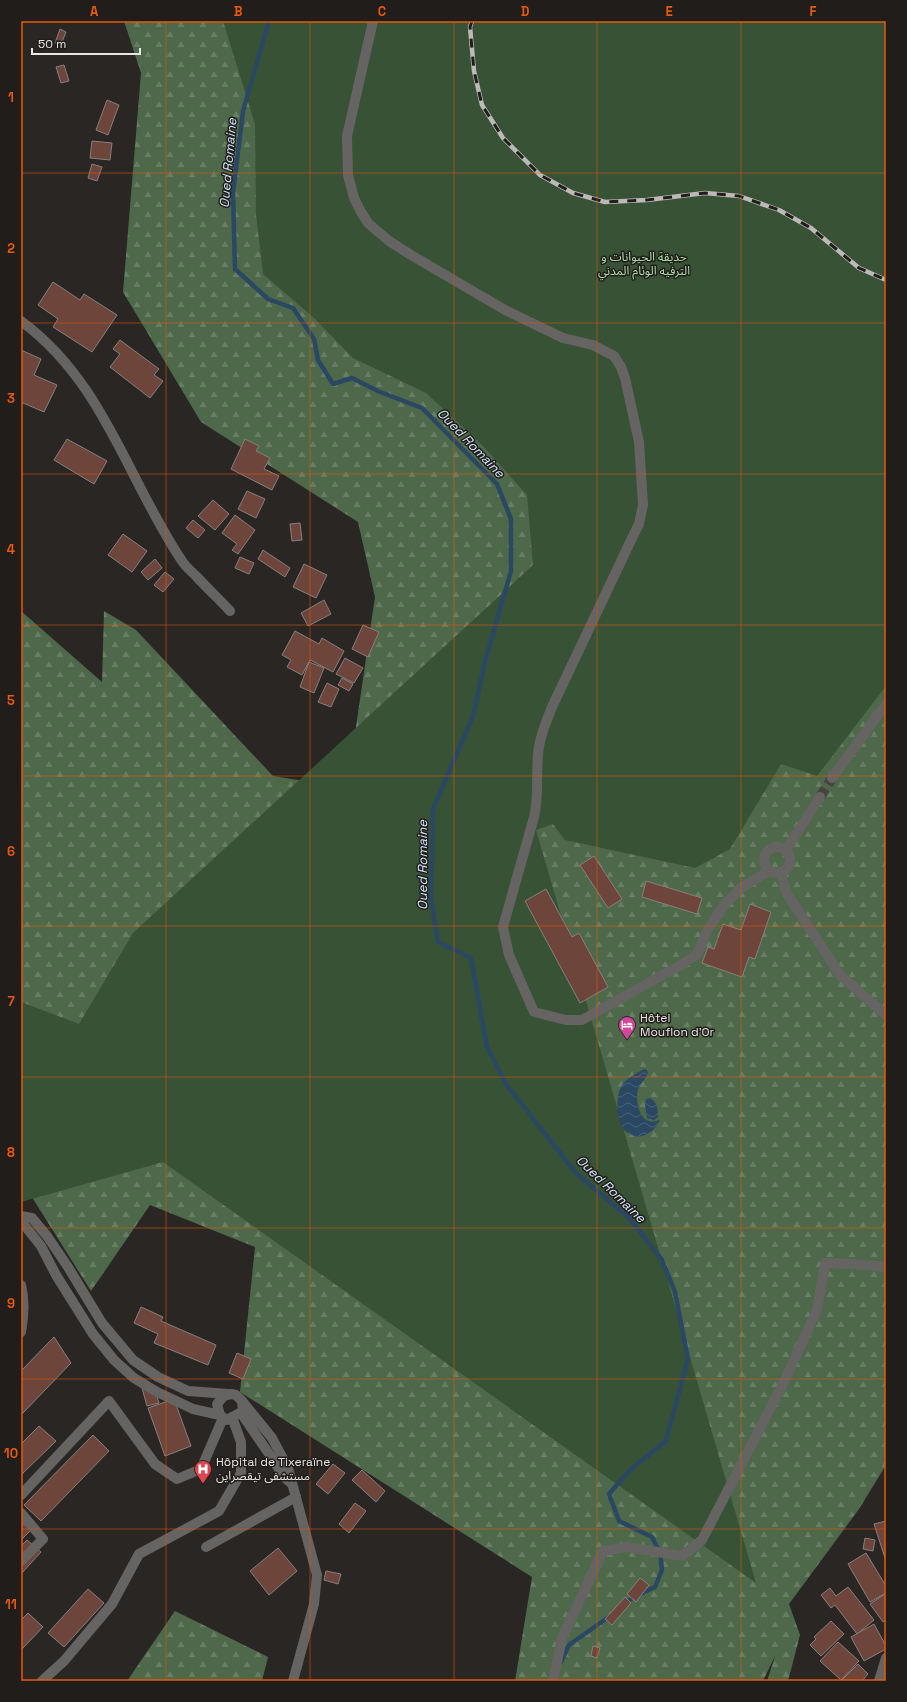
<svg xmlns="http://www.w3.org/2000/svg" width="907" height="1702" font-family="'Space Grotesk','Noto Sans Arabic',sans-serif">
	<defs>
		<pattern id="forest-firs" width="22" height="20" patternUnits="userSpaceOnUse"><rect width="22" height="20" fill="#4e694a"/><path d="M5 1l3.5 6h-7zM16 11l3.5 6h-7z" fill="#687e64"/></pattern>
		<pattern id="water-waves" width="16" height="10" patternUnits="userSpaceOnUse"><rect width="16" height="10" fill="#2a4864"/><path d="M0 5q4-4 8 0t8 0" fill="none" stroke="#49627a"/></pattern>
	</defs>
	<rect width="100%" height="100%" fill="#2a2624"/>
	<g fill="url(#forest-firs)">
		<path d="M124 21H886V1465L859 1509 789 1604 800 1635 788 1681H767L775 1656 763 1681H515L532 1577 240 1392 255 1247 150 1205 91 1291 23 1183 21 1184V611L102 682 104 611 136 630 273 776 347 788 375 597 358 522 201 422 123 292 141 73Z"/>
		<path d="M175 1611 268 1657 262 1681H127Z"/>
	</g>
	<path fill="#385235" d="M223 21H886V686L817 776 781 764 730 849 695 868 565 840 553 824 536 830 756 1583 163 1162 21 1202V1002L79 1024 133 933 533 565 527 495 482 445 426 393 353 358 314 318 263 274 256 214 255 124Z"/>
	<g fill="url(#water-waves)">
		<path d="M644 1069 647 1070 648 1074C645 1079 640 1084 638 1090 635 1098 639 1114 645 1119 650 1123 656 1121 660 1120 654 1131 648 1136 635 1137 632 1135 627 1133 624 1130 616 1120 615 1094 623 1084 628 1077 637 1073 644 1069Z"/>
		<path d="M650 1098C657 1102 658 1109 658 1117L654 1120 647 1118 645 1104 646 1099Z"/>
	</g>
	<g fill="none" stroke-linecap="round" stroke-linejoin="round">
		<g stroke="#2a4864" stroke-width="4.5">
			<path d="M269 21 243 111 233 193 235 269 268 299 293 308 314 339 318 360 333 384 352 378 380 392 422 408 497 484 511 519V571L485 662 473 716 433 809 431 899 438 942 471 958 487 1047 506 1084 575 1172 630 1219 662 1260 675 1292 688 1359 666 1441 630 1470 609 1494 619 1521 652 1537 660 1553 662 1570 655 1587 632 1598 625 1604"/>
			<path d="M561 1662 569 1645 610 1616"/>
		</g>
	</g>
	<g fill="#6e453b" stroke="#86807f">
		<path d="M60 29 66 32 61 45 55 43Z"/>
		<path d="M64 65 69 81 61 83 56 67Z"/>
		<path d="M107 100 119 105 108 135 96 130Z"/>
		<path d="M92 141 112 143 110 160 90 158Z"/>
		<path d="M92 164 102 167 97 181 88 178Z"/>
		<path d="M53 282 80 300 84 294 117 315 92 352 53 327 58 319 38 305Z"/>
		<path d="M120 340 159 369 154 375 163 381 150 398 110 367 120 354 113 349Z"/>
		<path d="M21 350 41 359 34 375 57 385 44 412 21 402Z"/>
		<path d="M67 439 107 461 94 484 54 460Z"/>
		<path d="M245 439 259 446 256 451 270 458 264 469 279 476 272 490 231 469Z"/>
		<path d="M247 491 265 499 256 518 238 509Z"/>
		<path d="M213 500 229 514 215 530 198 516Z"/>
		<path d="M235 515 255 530 238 554 232 550 237 544 222 533Z"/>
		<path d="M193 520 205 530 198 538 186 528Z"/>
		<path d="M300 523 302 540 292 541 290 524Z"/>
		<path d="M123 534 147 551 132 572 108 555Z"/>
		<path d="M263 550 290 568 285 577 258 559Z"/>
		<path d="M240 557 254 563 249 574 235 568Z"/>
		<path d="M155 559 162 568 148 580 141 572Z"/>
		<path d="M304 564 327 575 316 598 293 587Z"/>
		<path d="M165 572 174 579 163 592 154 585Z"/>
		<path d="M324 600 331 614 308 626 301 613Z"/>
		<path d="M363 625 379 632 368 657 352 649Z"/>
		<path d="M295 631 319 644 322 638 344 651 333 672 310 660 302 675 287 667 291 660 282 655Z"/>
		<path d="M345 658 363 668 354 683 336 674Z"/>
		<path d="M309 662 324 668 314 693 300 687Z"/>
		<path d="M342 678 353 684 349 691 338 685Z"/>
		<path d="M327 683 339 689 331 707 318 702Z"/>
		<path d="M594 856 622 899 608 908 580 865Z"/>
		<path d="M646 881 702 898 697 914 642 897Z"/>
		<path d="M546 889 572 937 579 933 608 987 580 1003 525 901Z"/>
		<path d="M750 904 771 912 755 959 749 957 742 977 702 963 708 947 714 949 723 924 741 930Z"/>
		<path d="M141 1307 163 1317 161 1321 216 1345 208 1365 154 1343 158 1334 134 1323Z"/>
		<path d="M54 1337 71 1363 21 1415V1371Z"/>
		<path d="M237 1353 251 1359 243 1379 229 1373Z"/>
		<path d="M153 1385 159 1403 147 1406 142 1388Z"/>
		<path d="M174 1399 191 1446 165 1456 148 1408Z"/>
		<path d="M39 1426 56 1441 21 1475V1444Z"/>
		<path d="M93 1435 109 1451 41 1521 24 1505Z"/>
		<path d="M333 1464 345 1473 328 1494 316 1484Z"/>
		<path d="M362 1470 385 1491 376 1502 352 1480Z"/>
		<path d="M355 1503 366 1511 349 1533 339 1524Z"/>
		<path d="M886 1521V1561L874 1524Z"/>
		<path d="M21 1522 31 1530 21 1540Z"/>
		<path d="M865 1538 875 1540 873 1551 863 1549Z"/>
		<path d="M27 1540 41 1552 21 1574V1546Z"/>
		<path d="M278 1548 297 1571 269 1595 250 1571Z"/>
		<path d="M866 1553 886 1586V1593L870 1602 848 1564Z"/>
		<path d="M326 1571 341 1574 338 1584 324 1580Z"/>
		<path d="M640 1578 649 1585 636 1602 627 1594Z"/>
		<path d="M848 1587 874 1620 857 1634 835 1605 831 1608 821 1595 830 1588 836 1596Z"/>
		<path d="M88 1589 104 1603 64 1647 48 1633Z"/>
		<path d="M885 1594 886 1620 883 1622 870 1604Z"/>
		<path d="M625 1597 631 1603 612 1625 605 1619Z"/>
		<path d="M28 1613 43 1627 21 1650V1620Z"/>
		<path d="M831 1621 844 1634 821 1656 810 1645 816 1639 814 1637Z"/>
		<path d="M874 1624 886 1646V1649L864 1661 851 1637Z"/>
		<path d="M838 1642 859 1661 841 1680 820 1661Z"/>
		<path d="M593 1646 600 1648 597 1658 591 1656Z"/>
		<path d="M858 1664 868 1674 862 1681H841Z"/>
	</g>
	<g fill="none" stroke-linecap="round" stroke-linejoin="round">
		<path stroke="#464341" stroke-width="10" stroke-dasharray="10 5" stroke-linecap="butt" d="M820 797 832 778"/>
		<g stroke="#656462" stroke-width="10">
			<path d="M373 21 347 136 348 175 354 198 361 212 368 223 389 241 411 255 505 310 563 338 593 345 614 356 621 367 625 378 639 442 643 505 639 524 633 536 552 707C546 722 539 739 538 755 536 776 539 797 534 817L503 927 509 955 534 1012 566 1020H582L684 963 697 954 708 929 724 905 742 887 769 871"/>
			<path d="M21 321C104 382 127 479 182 561 185 566 191 571 196 576 207 588 219 599 230 611"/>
			<path d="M832 778 886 704"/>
			<circle cx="777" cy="860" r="13"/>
			<path d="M786 850 820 797"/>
			<path d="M781 872 786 892 840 975 886 1015"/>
			<path d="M21 1216 32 1218 47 1236 68 1267 102 1323 133 1360 158 1377 188 1391 228 1394"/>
			<path d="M21 1221 41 1246 56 1275 93 1334 114 1360 134 1378 157 1392 193 1409 220 1415"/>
			<path d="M21 1285C25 1301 24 1316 21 1332"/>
			<path d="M231 1394 236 1395 242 1401 243 1411 227 1420 220 1415 217 1404 224 1396Z"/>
			<path d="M242 1401 272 1438 288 1468 317 1575 314 1604 293 1681"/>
			<path d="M241 1413 274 1461 284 1477 292 1484"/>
			<path d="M21 1495 109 1401 155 1464 177 1479 201 1469 223 1418"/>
			<path d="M21 1513 43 1539 21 1561"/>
			<path d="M206 1547 296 1497"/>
			<path d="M42 1681 64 1661 112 1604 139 1554 219 1511 241 1473V1442L232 1417"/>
			<path d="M553 1681 562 1638 603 1551 627 1547 682 1556 702 1540 784 1382 817 1310 825 1263 852 1264 886 1267"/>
			<path d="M879 1681 886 1658"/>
		</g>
		<defs>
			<path id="rail" d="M472 21 470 27 474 71 482 105 503 138 540 175 573 193 605 202 647 200 705 193 739 196 779 210 811 228 859 268 886 280"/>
		</defs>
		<use href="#rail" stroke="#bdb9b8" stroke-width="4.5"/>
		<use href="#rail" stroke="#201d1b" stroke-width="3" stroke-dasharray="9" stroke-linecap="butt"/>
	</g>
	<path fill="none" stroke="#e8590c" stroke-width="1" stroke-opacity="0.55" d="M166 21V1681M310 21V1681M454 21V1681M597 21V1681M741 21V1681M21 173H886M21 323H886M21 474H886M21 625H886M21 776H886M21 926H886M21 1077H886M21 1228H886M21 1379H886M21 1529H886"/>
	<defs>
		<symbol id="hotel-pin" viewBox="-11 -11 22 30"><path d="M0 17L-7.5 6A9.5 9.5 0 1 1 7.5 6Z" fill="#d1479c" stroke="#201d1b"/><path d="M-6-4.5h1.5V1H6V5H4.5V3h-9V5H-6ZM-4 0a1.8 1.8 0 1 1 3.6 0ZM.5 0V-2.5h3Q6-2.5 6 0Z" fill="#fff"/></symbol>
		<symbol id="hospital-pin" viewBox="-11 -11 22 30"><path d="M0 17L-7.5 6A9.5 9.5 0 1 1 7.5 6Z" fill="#e0444e" stroke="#201d1b"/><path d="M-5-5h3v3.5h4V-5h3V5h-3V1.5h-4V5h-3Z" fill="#fff"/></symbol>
	</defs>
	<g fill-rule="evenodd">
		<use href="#hotel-pin" x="617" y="1015" width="20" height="27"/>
		<use href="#hospital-pin" x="193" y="1459" width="20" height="27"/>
	</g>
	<g text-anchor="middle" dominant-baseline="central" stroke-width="3" stroke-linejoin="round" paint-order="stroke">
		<g font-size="12" fill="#afdea8" stroke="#201d1b">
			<text x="644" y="257">حديقة الحيوانات و<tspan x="644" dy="14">الترفيه الوئام المدني</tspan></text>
		</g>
		<g font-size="12" fill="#e8e5e4" stroke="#201d1b" text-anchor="start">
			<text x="640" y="1018">Hôtel<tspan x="640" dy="14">Mouflon d'Or</tspan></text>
			<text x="216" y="1462">Hôpital de Tixeraïne<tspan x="216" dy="14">مستشفى تيقصراين</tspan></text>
		</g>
		<g font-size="13" font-style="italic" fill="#d2e7fb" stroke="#201d1b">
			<text transform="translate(228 163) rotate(-85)">Oued Romaine</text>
			<text transform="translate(471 443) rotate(46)">Oued Romaine</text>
			<text transform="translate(422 865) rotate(-90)">Oued Romaine</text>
			<text transform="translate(611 1189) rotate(44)">Oued Romaine</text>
		</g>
	</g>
	<rect width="907" height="1702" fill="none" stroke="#201d1b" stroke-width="44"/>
	<path d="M32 48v6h108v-6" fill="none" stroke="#e8e5e4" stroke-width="2"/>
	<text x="38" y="48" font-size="12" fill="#e8e5e4" stroke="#201d1b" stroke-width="3" paint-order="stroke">50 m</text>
	<rect x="22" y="22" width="863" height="1658" fill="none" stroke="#e8590c" stroke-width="1.5"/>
	<g font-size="13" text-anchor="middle" font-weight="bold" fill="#e8590c">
		<text x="94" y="16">A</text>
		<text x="238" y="16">B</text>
		<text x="382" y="16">C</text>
		<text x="525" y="16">D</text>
		<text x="669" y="16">E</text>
		<text x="813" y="16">F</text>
		<text x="11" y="102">1</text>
		<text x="11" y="253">2</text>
		<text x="11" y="403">3</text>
		<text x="11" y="554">4</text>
		<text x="11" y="705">5</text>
		<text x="11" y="856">6</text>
		<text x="11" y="1006">7</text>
		<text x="11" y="1157">8</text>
		<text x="11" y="1308">9</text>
		<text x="11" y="1458">10</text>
		<text x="11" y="1609">11</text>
	</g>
</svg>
